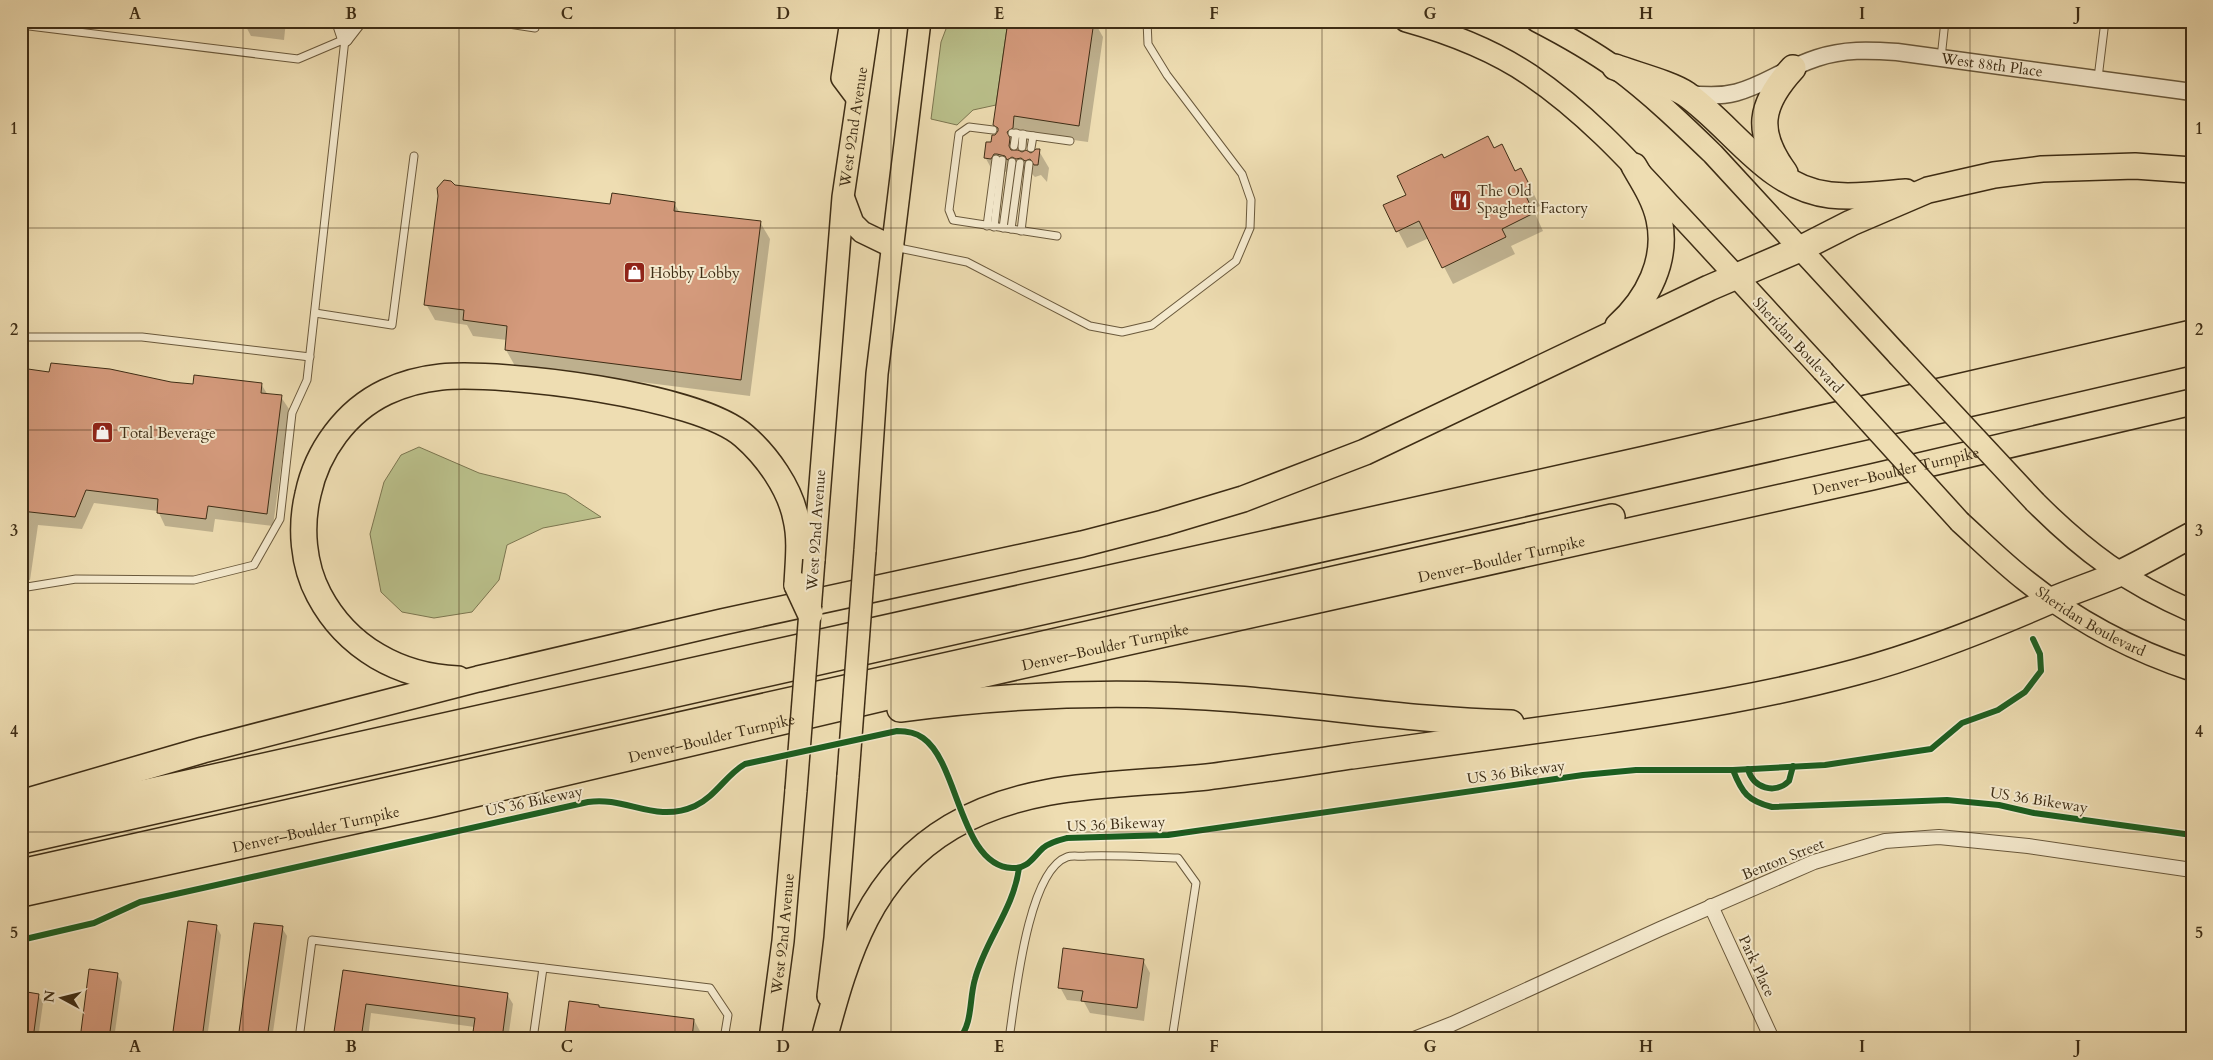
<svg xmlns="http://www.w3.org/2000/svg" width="2213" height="1060" font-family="Cardo,serif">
	<rect width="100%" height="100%" fill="#eeddb2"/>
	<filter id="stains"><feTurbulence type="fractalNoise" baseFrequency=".004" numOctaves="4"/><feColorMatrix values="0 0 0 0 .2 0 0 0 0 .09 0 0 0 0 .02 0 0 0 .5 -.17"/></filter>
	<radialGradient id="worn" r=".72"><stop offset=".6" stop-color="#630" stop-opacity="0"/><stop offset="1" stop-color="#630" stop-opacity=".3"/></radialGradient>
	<g fill="#bac08b" stroke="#7c7650">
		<path d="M949 21H1008L996 105 973 110 957 125 931 119 941 42Z"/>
		<path d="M419 447 479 473 566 494 601 517 543 528 507 545 499 580 472 612 434 618 402 612 381 592 370 534 384 482 401 455Z"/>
	</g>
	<g fill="#0003">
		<path d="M243 21H286L284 40 251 36Z"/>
		<path d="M1094 21 1103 37 1088 142 1023 133 1022 145 1016 149 1031 155 1039 151 1049 168 1047 182 1041 175 1035 177 1032 174 1027 176 1023 173 1018 176 1016 172 1008 171 995 175 985 157 999 132 995 124Z"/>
		<path d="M1494 149 1530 187 1540 206 1533 209 1543 231 1511 246 1515 254 1453 284 1429 238 1407 248 1385 206 1407 195 1443 160Z"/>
		<path d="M454 186 612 205 674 203 680 213 760 222 770 239 750 396 515 366 506 350 507 340 473 336 467 325 435 320 426 304Z"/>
		<path d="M21 369 194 385 261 384 268 395 281 397 289 409 273 526 215 519 213 532 165 526 158 511 94 503 82 529 38 525 30 580 21 579Z"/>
		<path d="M216 926 221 935 207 1039H174Z"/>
		<path d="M282 928 287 936 272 1039H240Z"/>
		<path d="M1143 960 1150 973 1144 1021 1090 1013 1084 1002 1067 1000 1060 987Z"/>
		<path d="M344 972 507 994 513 1004 508 1039H473L475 1027 371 1013 368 1039H334Z"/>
		<path d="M117 974 122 982 114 1039H81Z"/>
		<path d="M38 995 43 1003 38 1039H21Z"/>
		<path d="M599 1006 600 1008 694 1020 701 1033 700 1039H565Z"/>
	</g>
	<g fill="#d49a7c" stroke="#3e2d15">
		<path d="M1008 21H1094L1079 126 1014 116 1013 128 1007 132 1010 138 1009 146 1011 150H1018L1022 152 1026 150 1031 153 1036 149H1040L1038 165H1034L1030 159 1025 161 1021 158 1016 159 1012 157 1007 160 1005 156 997 154H994L991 159 984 158 986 142H991L992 135H995L998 131V128L993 125Z"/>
		<path d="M1488 136 1494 148 1502 144 1515 171 1521 168 1531 188 1524 192 1534 213 1502 229 1506 237 1442 268 1419 221 1396 232 1383 205 1406 195 1397 176 1442 154 1444 158Z"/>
		<path d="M444 180 451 181 455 185 610 204 612 193 675 202 674 211 761 221 741 380 505 350 507 326 463 320 464 310 424 305 438 196 437 188Z"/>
		<path d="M51 363 110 369 171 382 193 384 194 375 262 383 261 393 282 395 267 514 208 506 206 519 157 513 158 499 86 490 75 517 21 511V368L49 372Z"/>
		<path d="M188 921 217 925 202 1039H172Z"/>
		<path d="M254 923 283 926 267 1039H238Z"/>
		<path d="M1063 948 1144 959 1137 1008 1081 1001 1083 991 1058 988Z"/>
		<path d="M89 969 118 973 109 1039H80Z"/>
		<path d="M343 970 508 993 502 1039H472L475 1018 366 1004 361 1039H333Z"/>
		<path d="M21 991 39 994 33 1039H21Z"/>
		<path d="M569 1001 599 1005V1007L694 1019 692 1039H564Z"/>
	</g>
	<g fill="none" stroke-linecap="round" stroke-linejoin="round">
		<defs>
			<g id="service">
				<path d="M487 21 535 28"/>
				<path d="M21 25 298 59 345 39 307 380 292 413 280 519 254 565 194 580 76 579 21 588"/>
				<path d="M1941 58 1945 21"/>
				<path d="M2098 78 2105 21"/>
				<path d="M993 130 969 127 959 134 949 210 953 220 1057 236"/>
				<path d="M1012 133 1070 141"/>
				<path d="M1014 146 1016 133"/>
				<path d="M1022 147 1023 134"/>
				<path d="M1031 148 1033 136"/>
				<path d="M987 226 996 159"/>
				<path d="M994 227 1002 160"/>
				<path d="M1003 228 1012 162"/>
				<path d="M1011 229 1020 163"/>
				<path d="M1021 231 1029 164"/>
				<path d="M894 247 967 262 1090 326 1122 332 1152 325 1236 261 1250 228 1251 200 1242 174 1167 75 1148 44 1147 21"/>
				<path d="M315 313 392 325 414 156"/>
				<path d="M21 337H142L310 357"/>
				<path d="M299 1039 312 940 710 988 728 1015 724 1039"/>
				<path d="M533 1039 543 968"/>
				<path d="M1009 1039C1015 1001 1027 871 1067 857 1072 855 1081 857 1086 856 1117 855 1148 857 1178 858L1196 883 1172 1039"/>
			</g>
			<g id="minor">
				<path d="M339 21 345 39"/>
				<path d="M345 39 359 21"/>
				<path d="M1711 906 1772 1039"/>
				<path d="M1414 1039 1452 1024 1660 929 1814 862 1885 841 1939 837 2028 846 2192 870"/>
			</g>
			<g id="tertiary">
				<path id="s1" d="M1686 93C1747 104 1765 75 1817 58 1844 49 1869 50 1897 52L2192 92"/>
			</g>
			<g id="primary">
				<path d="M851 21 842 78 857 98"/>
				<path d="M1406 21C1449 33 1493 50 1530 75 1583 111 1626 157 1669 204 1721 259 1771 315 1823 371"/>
				<path d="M1537 21C1564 35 1591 50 1616 68 1651 94 1682 124 1713 154L1898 355"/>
				<path d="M844 199 853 223 862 232 893 247"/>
				<path d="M2035 502C2085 552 2127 583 2192 611"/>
				<path id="s2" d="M1960 522C1981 541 2002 562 2025 580 2075 620 2131 650 2192 670"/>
				<path d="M865 551 877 374 920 21"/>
				<path id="s3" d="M814 560 843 197 869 21"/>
				<path d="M828 996 835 938 848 776"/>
				<path id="s4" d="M770 1039 783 941 796 790"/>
			</g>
			<g id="motorway">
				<path d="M1615 67C1633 74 1672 84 1686 94 1733 127 1768 188 1830 195 1855 198 1881 194 1906 192"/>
				<path d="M1785 173C1755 132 1759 105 1793 68"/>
				<path d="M1618 326C1648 299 1668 260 1659 219 1655 200 1644 183 1634 166"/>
				<path d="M458 679C400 677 347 648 319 595 303 565 300 527 308 494 317 451 346 411 386 392 403 384 422 379 441 377 503 371 698 395 744 436 767 456 790 488 796 519 801 540 798 563 797 585"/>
				<path d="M900 709C1012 694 1124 690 1236 699 1328 706 1418 721 1511 723"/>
				<path d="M21 803 203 750 478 679 722 622 1082 544 1163 523 1243 499 1365 452 1709 288 1800 249 1851 223 1928 190 1994 175 2042 169 2135 166 2192 170"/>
				<path d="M21 820 1650 458 2192 333"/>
				<path d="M21 841 1994 398 2192 352"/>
				<path d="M21 872 1612 517"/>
				<path id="s5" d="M21 894 432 804 989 673 1872 477 2192 402"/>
				<path d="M824 1039C847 953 870 875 951 827 1028 781 1121 786 1207 777 1255 771 1304 763 1352 756 1434 745 1516 734 1597 722 1684 709 1771 695 1856 672 1923 654 1988 628 2052 600 2073 591 2095 584 2116 575 2142 563 2167 548 2192 535"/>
			</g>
		</defs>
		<use href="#service" stroke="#6a593c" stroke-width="9"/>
		<use href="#minor" stroke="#6a593c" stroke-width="16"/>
		<use href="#tertiary" stroke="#6a593c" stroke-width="19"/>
		<use href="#primary" stroke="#3e2d15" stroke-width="24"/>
		<use href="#motorway" stroke="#3e2d15" stroke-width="28"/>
		<use href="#service" stroke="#f4e9cd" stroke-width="7"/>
		<use href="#minor" stroke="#f4e9cd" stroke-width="14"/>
		<use href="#tertiary" stroke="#f4e9cd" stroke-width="16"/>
		<use href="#primary" stroke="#eeddb2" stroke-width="21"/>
		<use href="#motorway" stroke="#eeddb2" stroke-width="25"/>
		<defs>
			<g id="primary-bridge">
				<path d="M1898 355 2035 502"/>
				<path d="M1823 371 1960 522"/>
				<path d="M848 776 865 551"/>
				<path d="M796 790 814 560"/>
			</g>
			<path id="motorway-bridge" d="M797 585 810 613"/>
		</defs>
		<use href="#primary-bridge" stroke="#3e2d15" stroke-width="24" stroke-linecap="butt"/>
		<use href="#motorway-bridge" stroke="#3e2d15" stroke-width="28" stroke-linecap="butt"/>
		<use href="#primary-bridge" stroke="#eeddb2" stroke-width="21"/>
		<use href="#motorway-bridge" stroke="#eeddb2" stroke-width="25"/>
		<defs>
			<g id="cycleway">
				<path d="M1748 769C1753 788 1775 795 1789 781L1793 766"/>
				<path d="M1733 770 1825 765 1931 749 1962 723 1998 710 2025 692 2041 671 2040 654 2033 639"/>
				<path d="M21 940 94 923 140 902 588 802C626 796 655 824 695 806 716 796 726 775 745 764L897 731C907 731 915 732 923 738 959 763 960 866 1012 868 1028 869 1033 857 1043 848 1050 842 1059 840 1067 838L1168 835 1583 775 1636 770H1733C1742 793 1748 801 1772 807L1947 800 1999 805 2034 813 2192 835"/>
				<path d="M959 1039C973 1023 969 999 975 979 985 941 1014 908 1019 868"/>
			</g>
		</defs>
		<use href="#cycleway" stroke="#f4e9cd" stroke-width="9"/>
		<use href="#cycleway" stroke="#1b5e20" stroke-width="6"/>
	</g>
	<path fill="none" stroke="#3e2d15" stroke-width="1" stroke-opacity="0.55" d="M243 21V1039M459 21V1039M675 21V1039M891 21V1039M1106 21V1039M1322 21V1039M1538 21V1039M1754 21V1039M1970 21V1039M21 228H2192M21 430H2192M21 630H2192M21 832H2192"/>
	<defs>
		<symbol id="restaurant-square" viewBox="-11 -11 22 22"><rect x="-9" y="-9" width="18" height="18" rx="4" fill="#8f2418" stroke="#f4e9cd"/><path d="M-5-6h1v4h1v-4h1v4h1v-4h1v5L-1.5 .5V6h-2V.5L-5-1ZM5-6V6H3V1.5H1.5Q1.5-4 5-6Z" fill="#fff"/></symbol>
		<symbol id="shop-square" viewBox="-11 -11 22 22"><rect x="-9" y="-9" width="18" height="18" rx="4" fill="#8f2418" stroke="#f4e9cd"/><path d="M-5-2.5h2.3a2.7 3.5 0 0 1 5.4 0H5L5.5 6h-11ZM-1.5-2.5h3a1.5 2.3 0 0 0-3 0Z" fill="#fff"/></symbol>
	</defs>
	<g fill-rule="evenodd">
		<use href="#restaurant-square" x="1448" y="188" width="25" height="25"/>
		<use href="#shop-square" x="622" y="260" width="25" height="25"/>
		<use href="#shop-square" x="90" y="420" width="25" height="25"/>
	</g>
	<g text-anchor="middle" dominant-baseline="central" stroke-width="4" stroke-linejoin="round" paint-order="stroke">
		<g font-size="15" fill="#3e2d15" stroke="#f4e9cd">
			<text stroke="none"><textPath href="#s1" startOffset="315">West 88th Place</textPath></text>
			<text stroke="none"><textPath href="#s3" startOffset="435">West 92nd Avenue</textPath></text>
			<text transform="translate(1798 345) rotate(47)">Sheridan Boulevard</text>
			<text stroke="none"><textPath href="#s5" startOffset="1922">Denver–Boulder Turnpike</textPath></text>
			<text transform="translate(816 530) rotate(-86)">West 92nd Avenue</text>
			<text stroke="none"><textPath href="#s5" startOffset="1518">Denver–Boulder Turnpike</textPath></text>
			<text stroke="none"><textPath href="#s2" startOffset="165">Sheridan Boulevard</textPath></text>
			<text stroke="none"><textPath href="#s5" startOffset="1112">Denver–Boulder Turnpike</textPath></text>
			<text stroke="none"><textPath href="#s5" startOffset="708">Denver–Boulder Turnpike</textPath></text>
			<text transform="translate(1516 772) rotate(-8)">US 36 Bikeway</text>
			<text transform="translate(2039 800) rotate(9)">US 36 Bikeway</text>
			<text transform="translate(534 801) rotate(-12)">US 36 Bikeway</text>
			<text transform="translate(1116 824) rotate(-3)">US 36 Bikeway</text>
			<text stroke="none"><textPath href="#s5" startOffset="302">Denver–Boulder Turnpike</textPath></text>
			<text transform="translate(1783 859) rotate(-22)">Benton Street</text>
			<text stroke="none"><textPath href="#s4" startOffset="106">West 92nd Avenue</textPath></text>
			<text transform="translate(1757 966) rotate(65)">Park Place</text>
		</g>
		<g font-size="15" fill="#3e2d15" stroke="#f4e9cd" text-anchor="start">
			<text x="1477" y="191">The Old<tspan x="1477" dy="17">Spaghetti Factory</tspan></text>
			<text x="650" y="273">Hobby Lobby</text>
			<text x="119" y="433">Total Beverage</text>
		</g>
	</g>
	<rect width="2213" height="1060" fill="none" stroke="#eeddb2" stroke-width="55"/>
	<g transform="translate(62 998) rotate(277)" stroke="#f4e9cd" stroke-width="4" paint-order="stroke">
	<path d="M0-4L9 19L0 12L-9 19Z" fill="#3e2d15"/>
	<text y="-8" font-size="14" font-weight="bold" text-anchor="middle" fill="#3e2d15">N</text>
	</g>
	<rect x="28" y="28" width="2158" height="1004" fill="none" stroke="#3e2d15" stroke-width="2"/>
	<g font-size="16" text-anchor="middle" font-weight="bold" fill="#3e2d15">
		<text x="135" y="19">A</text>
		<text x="351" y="19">B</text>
		<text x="567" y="19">C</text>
		<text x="783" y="19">D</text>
		<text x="999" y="19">E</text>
		<text x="1214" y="19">F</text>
		<text x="1430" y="19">G</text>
		<text x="1646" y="19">H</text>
		<text x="1862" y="19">I</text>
		<text x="2078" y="19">J</text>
		<text x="14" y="134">1</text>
		<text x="2199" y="134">1</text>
		<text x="14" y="335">2</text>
		<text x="2199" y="335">2</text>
		<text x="14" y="536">3</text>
		<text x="2199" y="536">3</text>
		<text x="14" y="737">4</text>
		<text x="2199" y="737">4</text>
		<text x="14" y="938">5</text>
		<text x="2199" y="938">5</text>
		<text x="135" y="1052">A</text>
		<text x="351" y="1052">B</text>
		<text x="567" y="1052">C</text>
		<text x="783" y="1052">D</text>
		<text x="999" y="1052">E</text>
		<text x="1214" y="1052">F</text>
		<text x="1430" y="1052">G</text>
		<text x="1646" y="1052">H</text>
		<text x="1862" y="1052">I</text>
		<text x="2078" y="1052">J</text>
	</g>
	<rect width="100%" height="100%" filter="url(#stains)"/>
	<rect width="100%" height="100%" fill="url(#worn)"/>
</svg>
